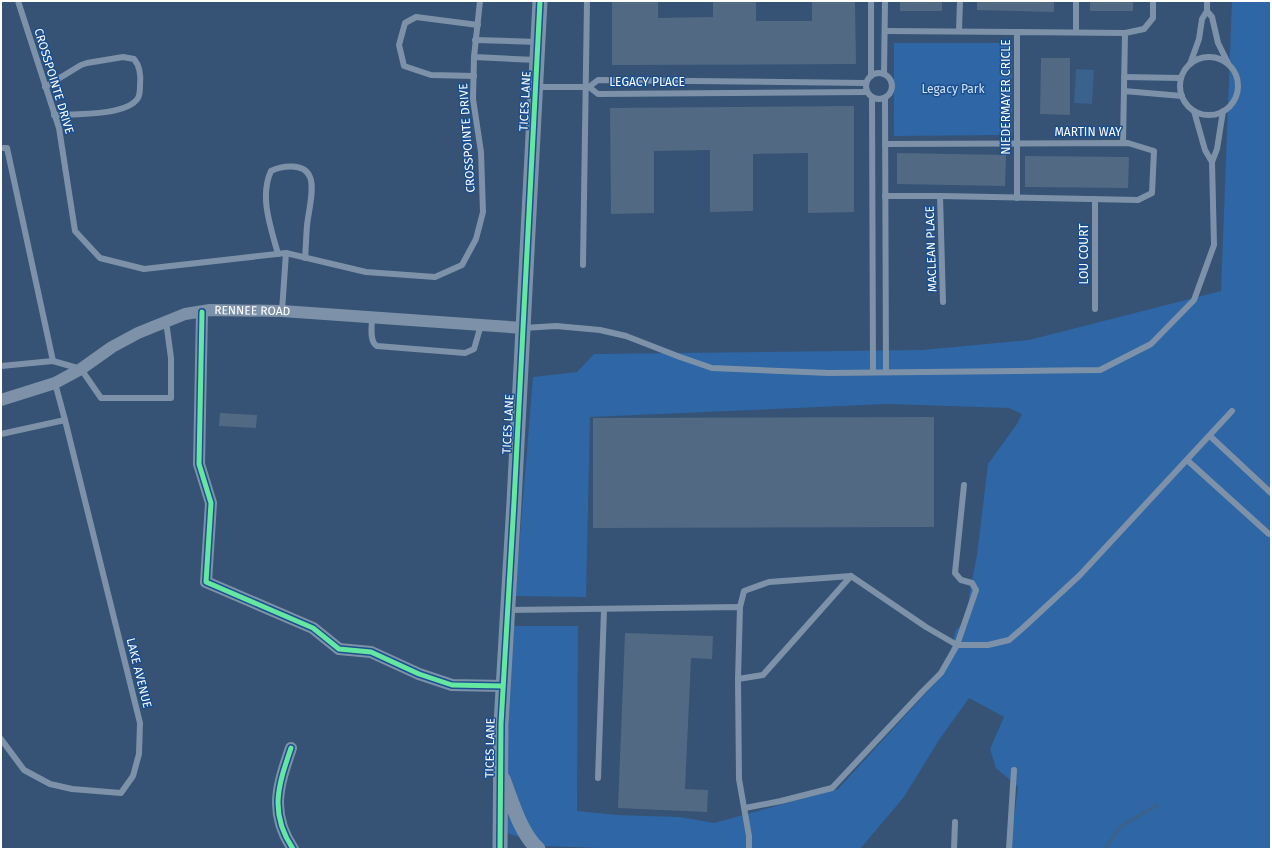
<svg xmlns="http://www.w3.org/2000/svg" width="1272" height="850" font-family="'Fira Sans',sans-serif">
	<rect width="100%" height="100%" fill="#365274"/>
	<g fill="#2f66a5">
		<path d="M1232 1H1271V849H1010L1018 787 996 768 990 749 1004 717 969 698 939 740 904 797 860 849H625L545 846 504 832 511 626H578L577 811 617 815 680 817 714 823 838 789 945 672 956 630 968 618 969 596 977 555 988 464 1017 424 1022 414 1009 408 887 404 590 417 586 597 515 596 533 377 577 372 594 354 922 350 1029 340 1221 291Z"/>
		<path d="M894 43H1012V135L894 136Z"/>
	</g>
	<path fill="#3b618d" d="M1076 69 1094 70 1092 104 1074 103Z"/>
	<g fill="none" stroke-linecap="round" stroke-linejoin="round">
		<path stroke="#3b618d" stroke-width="3.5" d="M1105 849 1120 827 1157 805"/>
	</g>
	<g fill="#526984">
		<path d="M612 1H658V18L713 17V1H756V21H812V1H855L856 64 612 65Z"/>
		<rect x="900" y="1" width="42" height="10"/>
		<path d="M977 1H1054V12L977 10Z"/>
		<rect x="1090" y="1" width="43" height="10"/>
		<path d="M1041 58H1070V115L1040 114Z"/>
		<path d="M854 106V212L808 213V153L753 154V211L710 212V150L654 151V213L611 214 610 108Z"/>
		<path d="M897 153 1006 155 1005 186 897 184Z"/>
		<path d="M1025 156 1129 157 1128 188 1025 187Z"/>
		<path d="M220 413 257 415 256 428 219 426Z"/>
		<path d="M934 417V527L593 528V418Z"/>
		<path d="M625 633 713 636 712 659 691 658 685 789 708 790 707 812 618 808Z"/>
	</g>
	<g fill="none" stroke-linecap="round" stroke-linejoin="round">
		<g stroke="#7d92a8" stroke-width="6">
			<path d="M18 1 59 128 75 231 100 258 144 269 286 253 366 272 435 277 462 265 476 239 483 212 481 152 473 99 474 57 480 1"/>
			<path d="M1076 1V32"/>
			<path d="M1207 1V11"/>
			<path d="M885 31 1017 32"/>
			<path d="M959 31 960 1"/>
			<path d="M475 40 538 42"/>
			<path d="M474 57 536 60"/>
			<circle cx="1209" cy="86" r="29"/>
			<path d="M1190 64 1199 39 1202 19 1207 11 1212 17 1218 43 1228 63"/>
			<circle cx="879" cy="86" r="13"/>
			<path d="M884 74 885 1"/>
			<path d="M474 76 431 75 404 66 399 45 405 23 416 17 478 25"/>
			<path d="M871 76V1"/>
			<path d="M1124 77 1181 78"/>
			<path d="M45 87 81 65 87 63 123 57 134 59C140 66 141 77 140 86 140 90 140 94 138 98 127 116 74 114 54 115"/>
			<path d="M536 87H589"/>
			<path d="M589 87 598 94 867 92"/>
			<path d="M589 87 598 80 866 83"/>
			<path d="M1124 91 1182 96"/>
			<path d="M872 98 873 372"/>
			<path d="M885 99 886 372"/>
			<path d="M1194 111 1205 150 1212 162"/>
			<path d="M1123 143 1125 33 1144 29 1153 18V1"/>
			<path d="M885 144 1128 143 1154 151 1152 193 1138 200 940 196H885"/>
			<path d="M1 148H7L53 361"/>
			<path d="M940 196 943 302"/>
			<path d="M1017 198V32L1125 33"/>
			<path d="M278 254C271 228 259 197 271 171 281 166 304 162 310 177 315 189 308 213 307 226 306 237 306 247 305 258"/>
			<path d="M583 265 587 1"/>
			<path d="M1095 309V199"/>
			<path d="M282 311 286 253"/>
			<path d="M372 318C372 326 369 342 377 346L465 353 474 349 481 325"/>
			<path d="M523 328 556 326 600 330 626 336 680 357 712 368 829 373 1100 370 1151 344 1194 300 1214 245 1212 162 1217 149 1223 111"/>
			<path d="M1 366 53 361 81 369 101 398H171V358L166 321"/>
			<path d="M55 383 65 420"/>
			<path d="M1 434 65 420 140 723 139 754 133 776 121 793 72 789 50 784 24 770 1 739"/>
			<path d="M1210 436 1271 493"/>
			<path d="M1187 460 1269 534H1271"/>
			<path d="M740 607 744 591 769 582 851 576 926 627 957 645H988L1009 640 1024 627 1080 575 1232 411"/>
			<path d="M508 610 740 607 738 679 739 779 749 836V849"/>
			<path d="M738 679 763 675 851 576"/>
			<path d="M598 778 604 610"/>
			<path d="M745 808 781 801 832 788 923 691 941 673 957 645 976 590 972 583 961 580 955 573 964 485"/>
			<path d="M954 849 955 822"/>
			<path d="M1009 849 1014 770"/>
		</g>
		<g stroke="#7d92a8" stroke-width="12">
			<path d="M202 312 199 464 211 503 206 582 313 628 339 649 371 652 419 674 452 685 503 686"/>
			<path id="s1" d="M1 400 55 383 81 369 112 347 138 333 185 314 210 310 282 311 523 328"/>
			<path d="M291 748C278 786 269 813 293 849"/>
		</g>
		<g stroke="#7d92a8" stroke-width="15">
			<path d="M503 779C512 802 520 832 538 849"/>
			<path d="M500 849 501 724 514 502 540 1"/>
		</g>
		<defs>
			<g id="cycleway">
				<path d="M202 312 199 464 211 503 206 582 313 628 339 649 371 652 419 674 452 685 503 686"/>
				<path d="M291 748C278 786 269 813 293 849"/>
				<path d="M500 849 501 724 514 502 540 1"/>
			</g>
		</defs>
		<use href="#cycleway" stroke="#1b4f8f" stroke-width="8"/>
		<use href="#cycleway" stroke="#66e7a1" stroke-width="5"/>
	</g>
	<g text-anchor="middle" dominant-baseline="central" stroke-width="3" stroke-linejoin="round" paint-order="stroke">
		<g font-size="12" fill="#fff" stroke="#1b4f8f">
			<text transform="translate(54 81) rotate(73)">CROSSPOINTE DRIVE</text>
			<text x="647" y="82">LEGACY PLACE</text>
			<text transform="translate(1006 97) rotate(-90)">NIEDERMAYER CRICLE</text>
			<text transform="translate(525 101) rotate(-87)">TICES LANE</text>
			<text x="1088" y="132">MARTIN WAY</text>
			<text transform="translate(467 138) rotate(-94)">CROSSPOINTE DRIVE</text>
			<text transform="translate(931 249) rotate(-92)">MACLEAN PLACE</text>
			<text transform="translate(1084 254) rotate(-90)">LOU COURT</text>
			<text stroke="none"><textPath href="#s1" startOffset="272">RENNEE ROAD</textPath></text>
			<text transform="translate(508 424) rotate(-87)">TICES LANE</text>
			<text transform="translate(139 673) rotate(76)">LAKE AVENUE</text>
			<text transform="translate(490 748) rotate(-89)">TICES LANE</text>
		</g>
		<g font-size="12" fill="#cfe3fa" stroke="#1b4f8f">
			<text x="953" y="89">Legacy Park</text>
		</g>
	</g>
	<rect width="1272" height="850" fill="none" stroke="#ffffff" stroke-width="4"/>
</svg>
